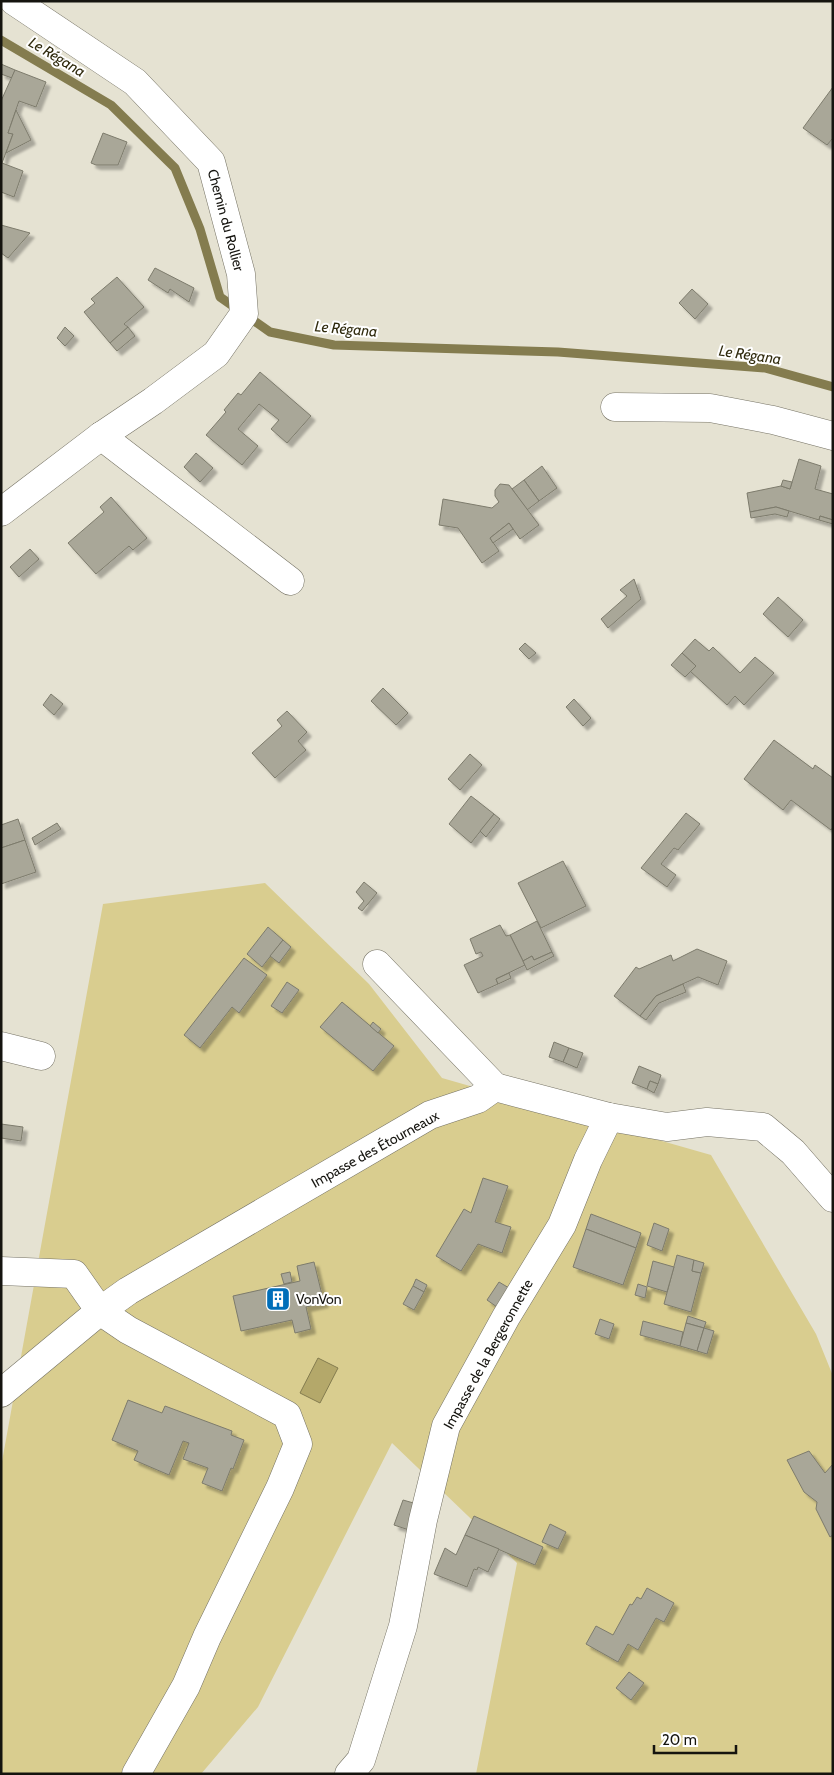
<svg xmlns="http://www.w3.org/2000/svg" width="834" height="1775" font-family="Cabin,sans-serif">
	<defs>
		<filter id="shadow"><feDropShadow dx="4.5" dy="4.5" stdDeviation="1" flood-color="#0004"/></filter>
	</defs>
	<rect width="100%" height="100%" fill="#e5e2d2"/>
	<path fill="#d9cd8f" d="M265 883 369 984 442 1078 711 1155 816 1334 833 1376V1774H476L517 1563 392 1443 258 1707 201 1774H1V1467L103 904Z"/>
	<path fill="#b4a86a" stroke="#847c4f" d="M318 1358 338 1368 320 1403 300 1393Z"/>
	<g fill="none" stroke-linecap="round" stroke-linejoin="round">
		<path stroke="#847c4f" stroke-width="9" d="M1 40 111 105 175 168 200 229 220 297 270 332 334 345 558 352 765 368 833 387"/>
	</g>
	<g fill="#a9a798" stroke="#7d7b6c" filter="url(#shadow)">
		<path d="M1 64 15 70 12 78 1 74Z"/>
		<path d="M15 70 46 82 36 107 19 101 8 133 13 134 2 163 23 171 14 197 1 192V101Z"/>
		<path d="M833 87V138L827 145 803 128Z"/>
		<path d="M16 110 31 140 6 153 13 134 8 133Z"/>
		<path d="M103 133 127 142 118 165H96L91 163Z"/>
		<path d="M1 225 30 233 8 258 1 253Z"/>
		<path d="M155 268 194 288 189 302 170 289 168 293 148 280Z"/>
		<path d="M117 277 144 307 124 324 128 327 110 343 84 312 95 303 91 299Z"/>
		<path d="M692 289 708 304 695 319 679 303Z"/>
		<path d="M65 327 74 336 65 346 57 338Z"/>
		<path d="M128 327 135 336 117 351 110 343Z"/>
		<path d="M260 372 311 416 287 443 271 429 279 420 259 404 238 429 258 446 242 465 206 435 226 412 224 410 238 393 241 395Z"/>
		<path d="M196 453 213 468 200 482 184 467Z"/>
		<path d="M799 459 821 466 815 489 833 494V520L820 516 819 520 776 507 750 512 747 493 781 486 790 489Z"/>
		<path d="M542 466 557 488 539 501 524 480Z"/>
		<path d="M524 480 539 501 527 510 512 489Z"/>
		<path d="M783 480 792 482 790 489 781 486Z"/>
		<path d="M500 484 509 485 539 525 520 539 509 523 490 538 499 551 482 563 458 528 439 525 443 499 492 508 499 502 495 496V490Z"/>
		<path d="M111 497 147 538 133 550 129 546 96 574 68 543 104 512 100 507Z"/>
		<path d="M776 507 789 511 787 517 775 514 751 518 750 512Z"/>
		<path d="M820 516 833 520V524L819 520Z"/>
		<path d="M509 523 513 529 493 543 490 538Z"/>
		<path d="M30 549 39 559 19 577 10 567Z"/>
		<path d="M634 579 641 599 608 628 601 619 627 596 620 590Z"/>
		<path d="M778 597 803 620 788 637 763 614Z"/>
		<path d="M695 639 709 651 713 647 740 673 755 657 774 673 744 705 735 696 727 705 690 671 696 666 682 653Z"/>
		<path d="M525 643 536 653 529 659 519 649Z"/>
		<path d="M682 653 696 666 685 677 671 665Z"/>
		<path d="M383 688 408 713 396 725 371 701Z"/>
		<path d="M51 694 63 704 54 715 43 705Z"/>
		<path d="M574 699 591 718 583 726 566 707Z"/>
		<path d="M287 711 307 732 298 741 306 750 275 778 252 753 282 726 277 720Z"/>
		<path d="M774 740 813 769 815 765 833 778V827L831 830 791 800 783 810 744 779Z"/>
		<path d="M470 754 482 765 460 790 448 779Z"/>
		<path d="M471 796 494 814 471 843 449 824Z"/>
		<path d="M686 813 700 824 678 850 674 848 661 864 676 875 667 887 641 868Z"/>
		<path d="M494 814 500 819 486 837 480 831Z"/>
		<path d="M18 819 25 840 1 848V825Z"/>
		<path d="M57 823 61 829 35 845 32 838Z"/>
		<path d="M25 840 36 872 1 884V848Z"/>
		<path d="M563 861 586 906 541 928 518 883Z"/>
		<path d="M364 882 377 893 362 911 358 908 364 901 356 892Z"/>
		<path d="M537 921 552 952 534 960 532 956 523 961 510 935Z"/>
		<path d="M500 925 506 936 510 935 525 965 496 979 498 984 478 993 464 965 483 956 481 952 476 954 470 939Z"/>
		<path d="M268 927 283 940 262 967 247 954Z"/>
		<path d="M283 940 291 947 279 963 270 956Z"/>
		<path d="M697 949 727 961 718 985 698 977 656 996 640 1016 614 996 636 967 639 969 671 955 673 961Z"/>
		<path d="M552 952 554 956 527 970 523 961 532 956 534 960Z"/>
		<path d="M244 958 267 975 239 1013 232 1007 200 1048 184 1035Z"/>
		<path d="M509 973 511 978 498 984 496 979Z"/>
		<path d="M287 982 299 990 282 1013 271 1006Z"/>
		<path d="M683 984 686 992 659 1003 646 1020 640 1016 656 996Z"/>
		<path d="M342 1002 394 1046 373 1071 320 1027Z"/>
		<path d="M373 1022 381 1029 378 1033 370 1026Z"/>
		<path d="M554 1042 569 1048 563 1062 549 1057Z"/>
		<path d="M569 1048 583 1053 577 1068 563 1062Z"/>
		<path d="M639 1066 661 1075 658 1084 650 1081 647 1089 632 1083Z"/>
		<path d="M650 1081 658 1084 654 1093 647 1089Z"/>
		<path d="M1 1124 23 1127 21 1141 1 1138Z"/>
		<path d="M483 1178 508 1186 495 1222 511 1227 502 1253 478 1244 461 1271 436 1256 464 1209 471 1213Z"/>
		<path d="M591 1214 641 1233 636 1248 586 1229Z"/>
		<path d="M654 1223 669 1229 662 1251 647 1245Z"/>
		<path d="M586 1229 636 1248 623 1285 573 1267Z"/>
		<path d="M677 1255 694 1260 692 1271 701 1273 691 1312 664 1304Z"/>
		<path d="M694 1260 704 1263 701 1273 692 1271Z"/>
		<path d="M653 1261 674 1267 667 1292 647 1286Z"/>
		<path d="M314 1262 324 1303 306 1307 311 1329 295 1333 292 1320 241 1331 233 1296 300 1281 297 1266Z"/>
		<path d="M290 1272 292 1282 284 1284 281 1274Z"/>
		<path d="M416 1279 427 1285 424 1292 413 1286Z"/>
		<path d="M499 1282 509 1288 497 1307 487 1300Z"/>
		<path d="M638 1284 647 1287 645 1298 635 1295Z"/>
		<path d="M413 1286 424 1292 414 1310 403 1304Z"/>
		<path d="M688 1316 706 1322 704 1328 686 1323Z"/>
		<path d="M600 1319 614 1324 609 1339 595 1334Z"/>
		<path d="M643 1321 683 1332 680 1346 640 1335Z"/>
		<path d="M686 1323 704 1328 697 1351 680 1346Z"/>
		<path d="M704 1328 714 1331 707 1354 697 1351Z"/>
		<path d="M128 1400 162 1413 165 1406 232 1431 231 1435 244 1440 233 1469 231 1468 222 1491 202 1483 208 1468 183 1459 189 1443 183 1441 169 1475 134 1460 138 1451 112 1440Z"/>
		<path d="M809 1451 825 1473 833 1464V1535L830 1537 816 1509 817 1502 804 1492 787 1460Z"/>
		<path d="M403 1500 417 1504 409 1530 394 1525Z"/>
		<path d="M474 1516 543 1547 535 1565 465 1535Z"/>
		<path d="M550 1524 566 1532 558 1549 542 1542Z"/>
		<path d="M465 1535 499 1549 488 1572 478 1567 477 1570 474 1569 467 1587 434 1574 445 1548 456 1555Z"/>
		<path d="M647 1588 674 1603 664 1622 656 1618 638 1650 628 1644 618 1662 586 1644 596 1626 613 1635 630 1604 632 1605 637 1597 641 1599Z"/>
		<path d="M629 1672 644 1683 631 1700 616 1688Z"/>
	</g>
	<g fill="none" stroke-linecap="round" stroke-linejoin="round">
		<defs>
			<g id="minor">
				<path d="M615 407 710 408 773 420 833 436"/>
				<path d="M101 436 290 581"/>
				<path d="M1 512 101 436 153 401 216 354 244 314 241 274 211 162 135 82 14 1"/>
				<path d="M377 964 495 1087"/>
				<path d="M1 1046 41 1056"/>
				<path d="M1 1271 74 1274 100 1311 128 1330 287 1415 298 1444 280 1488 207 1637 186 1686 136 1774"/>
				<path d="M1 1393 100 1311 128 1291 430 1115 478 1099 495 1087 609 1117 667 1127 707 1122 763 1127 793 1152 833 1198"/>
				<path d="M349 1774 361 1760 403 1626 423 1520 446 1426 506 1317 562 1225 588 1160 609 1117"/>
			</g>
		</defs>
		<use href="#minor" stroke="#757264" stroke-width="29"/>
		<use href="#minor" stroke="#fff" stroke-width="28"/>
	</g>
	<defs>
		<symbol id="building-square" viewBox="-11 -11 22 22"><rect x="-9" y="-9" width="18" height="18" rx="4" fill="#006eb9" stroke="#fff"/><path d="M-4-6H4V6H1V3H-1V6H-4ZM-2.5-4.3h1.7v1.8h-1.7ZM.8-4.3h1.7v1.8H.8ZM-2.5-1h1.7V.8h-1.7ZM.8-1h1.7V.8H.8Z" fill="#fff"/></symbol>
	</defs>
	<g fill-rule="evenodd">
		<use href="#building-square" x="264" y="1285" width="28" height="28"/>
	</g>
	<g text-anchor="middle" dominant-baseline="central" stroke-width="4" stroke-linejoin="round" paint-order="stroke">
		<g font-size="14" fill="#15140f" stroke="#fff">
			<text transform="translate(226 220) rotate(75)">Chemin du Rollier</text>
			<text transform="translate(375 1149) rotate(-29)">Impasse des Étourneaux</text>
			<text transform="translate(488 1354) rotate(-61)">Impasse de la Bergeronnette</text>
		</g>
		<g font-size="14" fill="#15140f" stroke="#fff" text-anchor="start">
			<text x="296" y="1299">VonVon</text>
		</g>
		<g font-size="15" font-style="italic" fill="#302b0e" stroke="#fff">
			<text transform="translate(57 57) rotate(31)">Le Régana</text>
			<text transform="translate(346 329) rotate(5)">Le Régana</text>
			<text transform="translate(750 355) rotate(8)">Le Régana</text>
		</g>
	</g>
	<rect width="834" height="1775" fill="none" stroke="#15140f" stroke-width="5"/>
	<path d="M654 1745v8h82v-8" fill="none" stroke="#15140f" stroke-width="2.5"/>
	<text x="662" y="1745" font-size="15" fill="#15140f" stroke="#ffffff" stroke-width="4" paint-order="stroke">20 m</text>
</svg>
